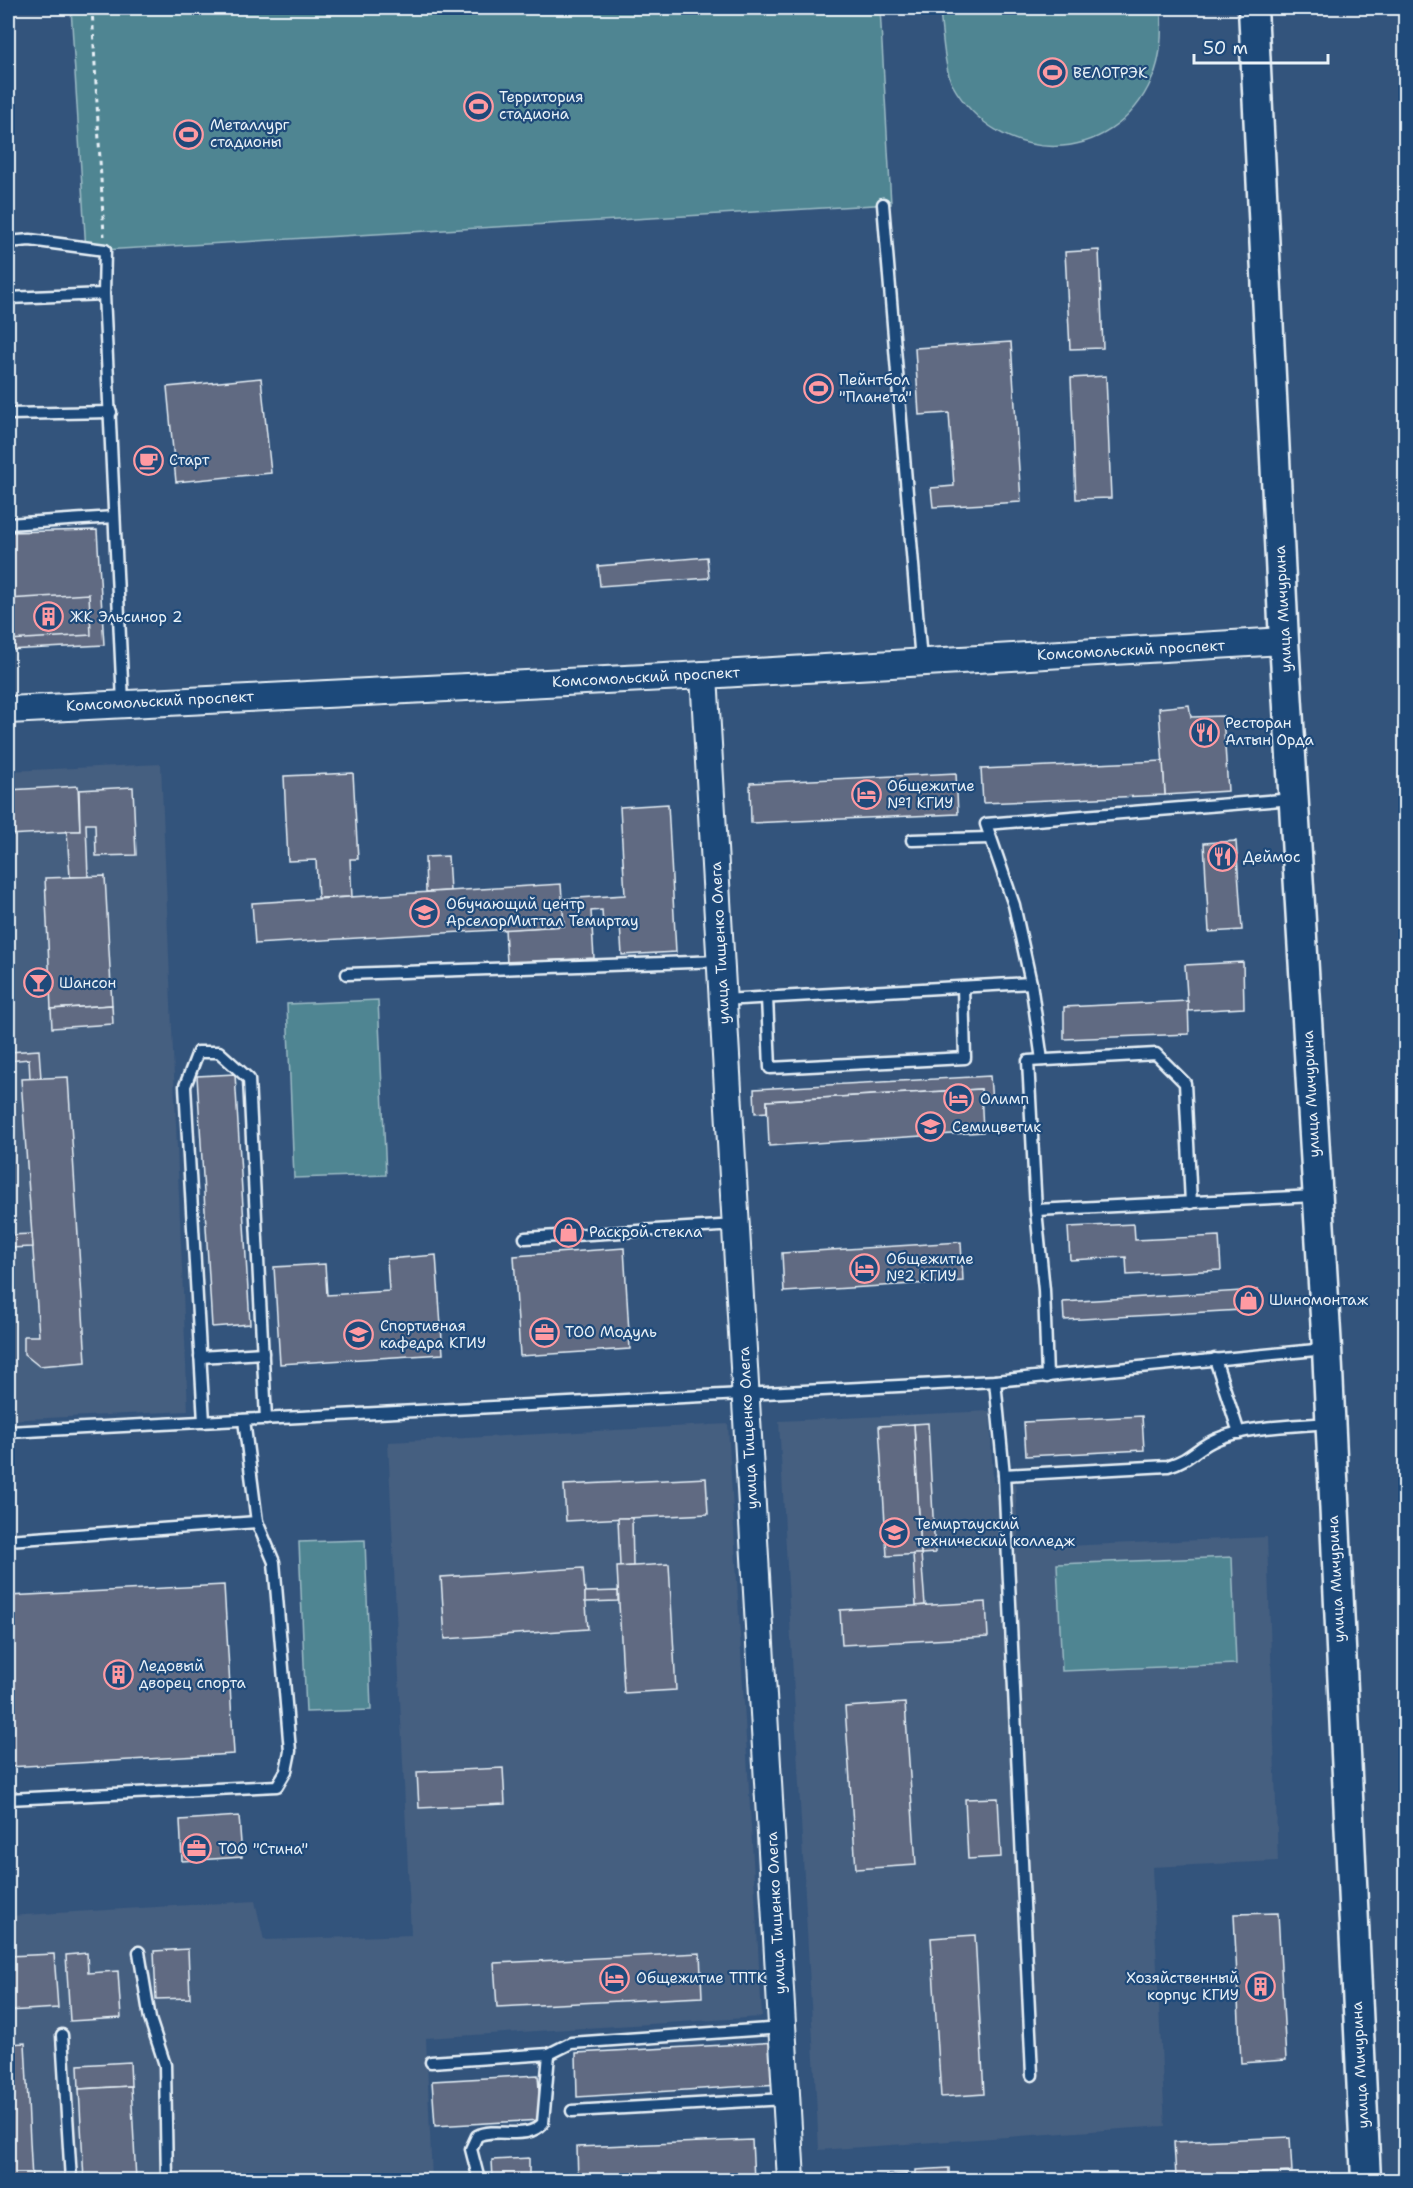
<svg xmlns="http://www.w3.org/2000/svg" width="1413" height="2188" font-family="'Shantell Sans',sans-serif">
	<rect width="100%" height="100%" fill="#33547c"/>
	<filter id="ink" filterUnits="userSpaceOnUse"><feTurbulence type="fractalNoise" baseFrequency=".0167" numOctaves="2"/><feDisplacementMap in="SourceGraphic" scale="12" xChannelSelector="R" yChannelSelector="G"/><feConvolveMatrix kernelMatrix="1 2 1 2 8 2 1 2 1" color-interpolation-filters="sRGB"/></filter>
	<g filter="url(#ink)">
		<g fill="#445e80">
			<path d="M161 764 188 1411 8 1420V771Z"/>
			<path d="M990 1411 993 1482 1015 1480 1019 1548 1267 1537 1278 1861 1152 1867 1165 2126 819 2150 779 1421Z"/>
			<path d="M728 1424 762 2017 426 2038 432 2180H8V1916L255 1901 264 1940 411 1935 388 1442Z"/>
		</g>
		<g fill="#4f8592" stroke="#9cbbc5" stroke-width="1.5">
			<path d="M71 8H880L891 204 86 251Z"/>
			<path d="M940 8H1161C1162 31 1162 57 1152 79 1113 169 998 167 952 84 945 70 941 25 940 8Z"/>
			<path d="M378 1000 386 1175 294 1178 287 1004Z"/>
			<path d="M365 1540 371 1710 306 1712 299 1542Z"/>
			<path d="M1232 1557 1236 1664 1062 1671 1057 1564Z"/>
		</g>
		<g fill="#616b82" stroke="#e8f1f8" stroke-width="1.5">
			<path d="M1099 250 1103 348 1070 349 1065 252Z"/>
			<path d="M1011 342 1021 502 933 507 931 488 954 486 949 413 919 415 915 348Z"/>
			<path d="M1106 376 1111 498 1076 499 1071 378Z"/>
			<path d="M261 378 271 473 176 482 167 387Z"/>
			<path d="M97 530 104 645 8 650V532Z"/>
			<path d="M707 557 709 578 600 586 598 566Z"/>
			<path d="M89 594 91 635 8 640V599Z"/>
			<path d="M1189 705 1191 717 1223 716 1228 791 1165 795 1159 708Z"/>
			<path d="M1163 761 1165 795 983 803 981 769Z"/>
			<path d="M353 773 358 859H350L352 897 318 898 316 860 288 861 284 776Z"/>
			<path d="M956 773 958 814 751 823 750 783Z"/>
			<path d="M78 786 80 831 8 835V790Z"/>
			<path d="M133 787 136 855 96 856 95 824H86L88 877H70L67 831H80L79 790Z"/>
			<path d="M668 804 676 952 622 955 620 925 603 926 602 910 591 911 594 958 507 963 505 929 564 926 562 899 625 895 620 807Z"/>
			<path d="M1236 841 1242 930 1209 932 1204 843Z"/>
			<path d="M448 856 450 891 426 892 425 857Z"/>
			<path d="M105 876 112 1005 51 1009 45 878Z"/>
			<path d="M561 884 564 926 255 944 252 903Z"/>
			<path d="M1243 962 1244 1008 1188 1011 1185 965Z"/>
			<path d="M1188 1001 1189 1034 1064 1039V1007Z"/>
			<path d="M112 1005 113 1024 52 1028 51 1009Z"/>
			<path d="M39 1050 41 1079H30L29 1059 8 1061V1052Z"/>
			<path d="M235 1074 250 1324 212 1327 197 1076Z"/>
			<path d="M990 1076 992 1102H981V1089L767 1101V1112L755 1113 754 1089Z"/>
			<path d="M68 1077 86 1362 39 1366 24 1354V1336H39L21 1079Z"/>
			<path d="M981 1089 983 1132 769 1146 767 1101Z"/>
			<path d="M1134 1224 1135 1240 1219 1236 1221 1270 1127 1275 1126 1257 1070 1260 1068 1227Z"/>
			<path d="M32 1234 33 1247 8 1248V1235Z"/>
			<path d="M961 1242 963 1281 784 1292 782 1253Z"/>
			<path d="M624 1248 630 1349 520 1356 514 1256Z"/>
			<path d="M436 1255 443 1354 280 1364 274 1267 325 1264 327 1295 389 1291 387 1259Z"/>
			<path d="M1258 1290 1259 1309 1064 1320 1063 1302Z"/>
			<path d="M1142 1416 1144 1450 1026 1456 1024 1422Z"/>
			<path d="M928 1423 935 1553 921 1554 914 1424Z"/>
			<path d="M914 1424 921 1554 887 1556 879 1426Z"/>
			<path d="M706 1478 708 1514 566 1521 564 1485Z"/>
			<path d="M618 1518H632L633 1566 620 1567Z"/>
			<path d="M913 1554H921L925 1605 916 1606Z"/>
			<path d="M669 1564 676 1690 624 1693 617 1567Z"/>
			<path d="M583 1568 588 1629 445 1639 441 1577Z"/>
			<path d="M224 1585 234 1754 8 1767V1596Z"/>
			<path d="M618 1591V1601L585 1602V1592Z"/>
			<path d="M986 1602 988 1637 842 1645 840 1610Z"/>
			<path d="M905 1703 916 1865 856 1869 845 1707Z"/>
			<path d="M503 1768 505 1804 419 1808 417 1772Z"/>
			<path d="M998 1798 1001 1857 968 1859 965 1799Z"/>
			<path d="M239 1816 242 1857 182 1861 180 1820Z"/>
			<path d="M1278 1913 1286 2060 1241 2063 1234 1914Z"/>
			<path d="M975 1935 984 2094 941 2097 931 1938Z"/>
			<path d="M188 1949 190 1998 156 1999 154 1951Z"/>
			<path d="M87 1953 88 1973 118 1971 121 2018 70 2021 66 1955Z"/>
			<path d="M700 1953 702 1997 497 2007 494 1963Z"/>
			<path d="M54 1954 58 2008 8 2011V1956Z"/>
			<path d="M778 2042 780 2084 577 2097 576 2053Z"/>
			<path d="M25 2043 32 2180H8V2044Z"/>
			<path d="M130 2062 131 2086 79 2089 78 2065Z"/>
			<path d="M538 2075 541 2120 435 2126 432 2081Z"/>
			<path d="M131 2086 136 2180H84L79 2089Z"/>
			<path d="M1290 2137 1292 2172 1176 2177 1174 2142Z"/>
			<path d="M752 2140 754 2180H578L577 2147Z"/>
			<path d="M529 2158V2180H493L492 2160Z"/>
			<path d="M949 2168V2180H916V2170Z"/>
			<path d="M906 2174 907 2180H857V2178Z"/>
		</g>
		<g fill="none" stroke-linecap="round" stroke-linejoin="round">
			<defs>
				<g id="service">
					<path d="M883 204 921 661"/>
					<path d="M8 242 30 240 105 250 104 294 123 702"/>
					<path d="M8 298 104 294"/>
					<path d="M8 414 111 412"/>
					<path d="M8 524 114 517"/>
					<path d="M912 840 990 838"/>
					<path d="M347 974 721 961"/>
					<path d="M767 997 770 1068 965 1058 963 987"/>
					<path d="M723 1000 1031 983"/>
					<path d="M1042 1060 1031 983 1014 905 986 824 1293 799"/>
					<path d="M1036 1210 1028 1061 1156 1054 1185 1083 1191 1203"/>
					<path d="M525 1238 736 1225"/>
					<path d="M200 1357 263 1353"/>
					<path d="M1215 1359 1239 1433"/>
					<path d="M1047 1377 1044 1290 1036 1210 1315 1196"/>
					<path d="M995 1381 1004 1475 1168 1466C1192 1459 1197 1447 1217 1439 1248 1426 1295 1426 1328 1423"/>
					<path d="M204 1422 185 1086 198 1052H219L249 1079 266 1419"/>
					<path d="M8 1432 995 1381 1326 1349"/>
					<path d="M1004 1475 1032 2075"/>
					<path d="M8 1540 257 1522"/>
					<path d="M8 1799 277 1786 286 1771 290 1751 274 1562 257 1522 244 1420"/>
					<path d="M139 1952 150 2019 165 2065 167 2180"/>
					<path d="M62 2035 71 2180"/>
					<path d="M431 2062 549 2054 571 2043 782 2028"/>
					<path d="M572 2111 786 2099"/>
					<path d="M479 2180 471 2149 477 2136C498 2126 526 2142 543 2123L549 2054"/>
				</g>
				<g id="tertiary">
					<path d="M704 675 791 2180"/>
					<path d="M8 710 704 675 1284 641"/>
				</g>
				<path id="secondary" d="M1253 8 1284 641 1327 1349 1366 2180"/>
			</defs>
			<use href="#service" stroke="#e8f1f8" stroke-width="15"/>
			<use href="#tertiary" stroke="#e8f1f8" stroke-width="30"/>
			<use href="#secondary" stroke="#e8f1f8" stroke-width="33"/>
			<path stroke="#e8f1f8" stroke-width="3" stroke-dasharray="4.5 4.5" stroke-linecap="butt" d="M92 8 104 236"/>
			<use href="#service" stroke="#1f4a7a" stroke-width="10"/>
			<use href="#tertiary" stroke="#1f4a7a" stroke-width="26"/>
			<use href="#secondary" stroke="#1f4a7a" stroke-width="28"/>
		</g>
	</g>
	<defs>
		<symbol id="stadium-ring" viewBox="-11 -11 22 22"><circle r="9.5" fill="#1f4a7a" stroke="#ff9aa2" stroke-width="1.5"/><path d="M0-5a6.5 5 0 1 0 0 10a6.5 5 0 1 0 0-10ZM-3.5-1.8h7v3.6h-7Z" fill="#ff9aa2"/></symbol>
		<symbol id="cafe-ring" viewBox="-11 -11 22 22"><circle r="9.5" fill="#1f4a7a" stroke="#ff9aa2" stroke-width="1.5"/><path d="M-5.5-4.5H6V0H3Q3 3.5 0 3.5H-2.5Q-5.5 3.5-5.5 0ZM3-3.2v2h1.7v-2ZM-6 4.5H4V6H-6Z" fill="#ff9aa2"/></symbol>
		<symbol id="building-ring" viewBox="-11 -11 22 22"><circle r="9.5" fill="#1f4a7a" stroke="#ff9aa2" stroke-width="1.5"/><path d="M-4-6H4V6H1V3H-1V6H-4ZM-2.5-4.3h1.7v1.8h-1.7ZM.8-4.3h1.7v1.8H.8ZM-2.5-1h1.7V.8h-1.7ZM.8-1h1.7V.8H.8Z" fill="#ff9aa2"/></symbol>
		<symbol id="restaurant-ring" viewBox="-11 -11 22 22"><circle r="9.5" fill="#1f4a7a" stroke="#ff9aa2" stroke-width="1.5"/><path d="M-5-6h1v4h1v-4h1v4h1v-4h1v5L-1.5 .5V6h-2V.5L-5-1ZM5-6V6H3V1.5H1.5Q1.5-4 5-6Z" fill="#ff9aa2"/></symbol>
		<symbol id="hotel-ring" viewBox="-11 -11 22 22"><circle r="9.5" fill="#1f4a7a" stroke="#ff9aa2" stroke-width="1.5"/><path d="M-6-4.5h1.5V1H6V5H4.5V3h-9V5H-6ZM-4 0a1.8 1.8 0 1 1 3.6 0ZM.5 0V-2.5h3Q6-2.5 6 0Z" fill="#ff9aa2"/></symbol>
		<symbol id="university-ring" viewBox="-11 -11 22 22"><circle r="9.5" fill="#1f4a7a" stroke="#ff9aa2" stroke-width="1.5"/><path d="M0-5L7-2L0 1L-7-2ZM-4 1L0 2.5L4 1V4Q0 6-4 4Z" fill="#ff9aa2"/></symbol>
		<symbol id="bar-ring" viewBox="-11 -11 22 22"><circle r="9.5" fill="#1f4a7a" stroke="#ff9aa2" stroke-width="1.5"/><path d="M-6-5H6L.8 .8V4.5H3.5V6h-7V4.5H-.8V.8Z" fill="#ff9aa2"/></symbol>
		<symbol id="school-ring" viewBox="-11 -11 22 22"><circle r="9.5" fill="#1f4a7a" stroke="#ff9aa2" stroke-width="1.5"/><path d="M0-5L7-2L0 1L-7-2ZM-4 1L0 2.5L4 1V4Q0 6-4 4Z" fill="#ff9aa2"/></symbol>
		<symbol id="shop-ring" viewBox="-11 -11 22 22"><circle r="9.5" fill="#1f4a7a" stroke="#ff9aa2" stroke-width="1.5"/><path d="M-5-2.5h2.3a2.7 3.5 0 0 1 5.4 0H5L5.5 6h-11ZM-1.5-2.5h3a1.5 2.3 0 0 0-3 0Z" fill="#ff9aa2"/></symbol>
		<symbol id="office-ring" viewBox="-11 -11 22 22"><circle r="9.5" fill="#1f4a7a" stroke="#ff9aa2" stroke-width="1.5"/><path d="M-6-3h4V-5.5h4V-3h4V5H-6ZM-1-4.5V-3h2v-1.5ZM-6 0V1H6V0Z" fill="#ff9aa2"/></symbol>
	</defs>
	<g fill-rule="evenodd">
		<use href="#stadium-ring" x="1036" y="56" width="33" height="33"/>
		<use href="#stadium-ring" x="462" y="90" width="33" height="33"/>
		<use href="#stadium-ring" x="172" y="118" width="33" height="33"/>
		<use href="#stadium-ring" x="802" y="372" width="33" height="33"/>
		<use href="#cafe-ring" x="132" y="444" width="33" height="33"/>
		<use href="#building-ring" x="32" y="600" width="33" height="33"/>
		<use href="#restaurant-ring" x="1188" y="716" width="33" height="33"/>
		<use href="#hotel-ring" x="850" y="778" width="33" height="33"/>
		<use href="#restaurant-ring" x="1206" y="840" width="33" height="33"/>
		<use href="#university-ring" x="408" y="896" width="33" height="33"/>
		<use href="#bar-ring" x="22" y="966" width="33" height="33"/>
		<use href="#hotel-ring" x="942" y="1082" width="33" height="33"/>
		<use href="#school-ring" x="914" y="1110" width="33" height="33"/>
		<use href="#shop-ring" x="552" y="1216" width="33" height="33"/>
		<use href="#hotel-ring" x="848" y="1252" width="33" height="33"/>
		<use href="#shop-ring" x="1232" y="1284" width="33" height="33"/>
		<use href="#office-ring" x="528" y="1316" width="33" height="33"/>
		<use href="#university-ring" x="342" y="1318" width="33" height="33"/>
		<use href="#university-ring" x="878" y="1516" width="33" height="33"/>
		<use href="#building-ring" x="102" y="1658" width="33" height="33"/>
		<use href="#office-ring" x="180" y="1832" width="33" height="33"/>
		<use href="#hotel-ring" x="598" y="1962" width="33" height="33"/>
		<use href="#building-ring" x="1244" y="1970" width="33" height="33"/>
	</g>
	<g text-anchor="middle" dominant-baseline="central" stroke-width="4.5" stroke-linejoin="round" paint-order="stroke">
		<g font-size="15" fill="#e8f1f8" stroke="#1f4a7a" text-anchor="start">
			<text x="1073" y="73">ВЕЛОТРЭК</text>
			<text x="499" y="97">Территория<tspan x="499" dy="17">стадиона</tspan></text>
			<text x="210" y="125">Металлург<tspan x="210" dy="17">стадионы</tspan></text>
			<text x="839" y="380">Пейнтбол<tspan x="839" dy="17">"Планета"</tspan></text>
			<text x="169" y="460">Старт</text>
			<text x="70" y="617">ЖК Эльсинор 2</text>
			<text x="1225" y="723">Ресторан<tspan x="1225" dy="17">Алтын Орда</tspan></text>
			<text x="887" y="786">Общежитие<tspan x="887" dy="17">№1 КГИУ</tspan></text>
			<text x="1243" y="857">Деймос</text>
			<text x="446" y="904">Обучающий центр<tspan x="446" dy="17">АрселорМиттал Темиртау</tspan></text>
			<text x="59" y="983">Шансон</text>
			<text x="980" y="1099">Олимп</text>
			<text x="952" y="1127">Семицветик</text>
			<text x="589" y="1232">Раскрой стекла</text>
			<text x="886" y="1259">Общежитие<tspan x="886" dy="17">№2 КГИУ</tspan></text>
			<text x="1269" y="1300">Шиномонтаж</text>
			<text x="380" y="1326">Спортивная<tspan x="380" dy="17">кафедра КГИУ</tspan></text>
			<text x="565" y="1332">ТОО Модуль</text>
			<text x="915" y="1524">Темиртауский<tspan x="915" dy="17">технический колледж</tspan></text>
			<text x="139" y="1666">Ледовый<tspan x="139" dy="17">дворец спорта</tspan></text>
			<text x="218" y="1849">ТОО "Стина"</text>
			<text x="636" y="1978">Общежитие ТПТК</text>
			<text x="1239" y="1978" text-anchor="end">Хозяйственный<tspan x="1239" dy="17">корпус КГИУ</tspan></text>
		</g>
		<g font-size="15" fill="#e8f1f8" stroke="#1f4a7a">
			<text transform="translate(1283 609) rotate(-93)">улица Мичурина</text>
			<text transform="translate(1131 650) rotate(-3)">Комсомольский проспект</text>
			<text transform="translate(646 677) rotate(-3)">Комсомольский проспект</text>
			<text transform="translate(160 701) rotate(-3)">Комсомольский проспект</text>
			<text transform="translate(720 943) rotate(-93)">улица Тищенко Олега</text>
			<text transform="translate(1311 1094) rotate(-93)">улица Мичурина</text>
			<text transform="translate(748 1428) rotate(-93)">улица Тищенко Олега</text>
			<text transform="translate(1336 1579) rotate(-93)">улица Мичурина</text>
			<text transform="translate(776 1913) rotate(-93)">улица Тищенко Олега</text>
			<text transform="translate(1360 2065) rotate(-93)">улица Мичурина</text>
		</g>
	</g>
	<rect width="1413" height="2188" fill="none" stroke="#1f4a7a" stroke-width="30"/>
	<rect x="15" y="15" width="1383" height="2158" fill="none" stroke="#e8f1f8" stroke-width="2" filter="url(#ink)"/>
	<path d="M1194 54v9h134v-9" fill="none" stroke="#e8f1f8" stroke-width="3"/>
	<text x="1203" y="54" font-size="18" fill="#e8f1f8" stroke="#1f4a7a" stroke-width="4.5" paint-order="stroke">50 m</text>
</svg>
